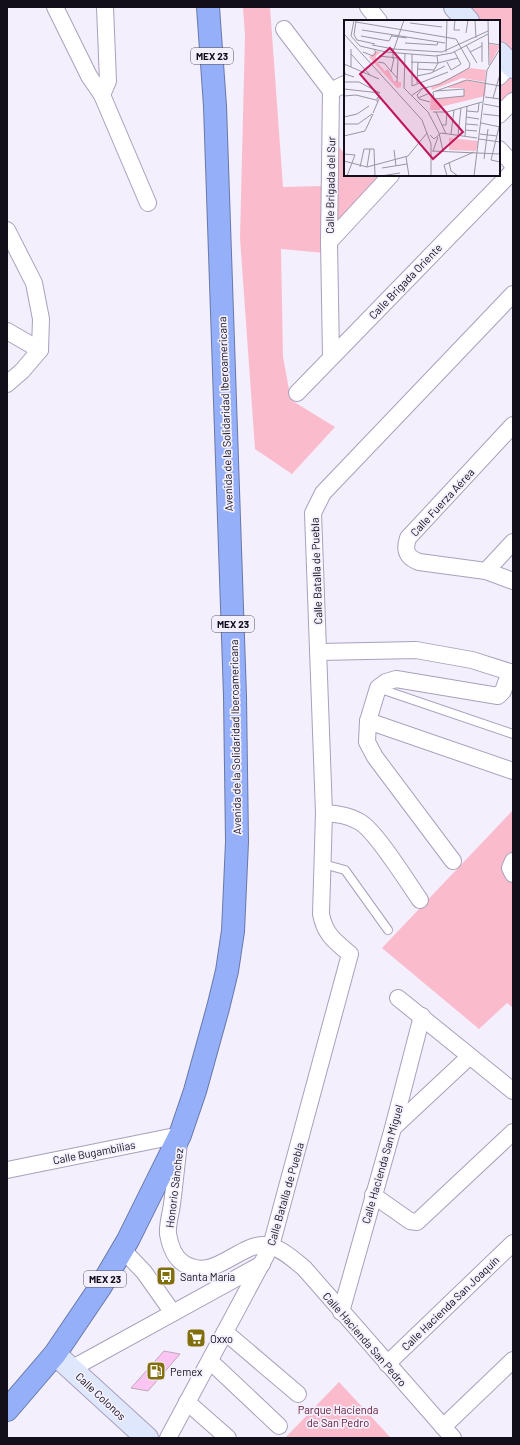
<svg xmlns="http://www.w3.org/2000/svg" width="520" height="1445" font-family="Barlow,sans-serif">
	<rect width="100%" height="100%" fill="#f3effc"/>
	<g fill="#fabccc">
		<path d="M243 7H270L283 187 323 186 325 253 281 249 283 357 291 400 335 427 292 474 255 449 240 238 245 35Z"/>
		<path d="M464 7H513V57L499 43V21H477Z"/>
		<path d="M513 67V98L499 114V77Z"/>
		<path d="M338 145 345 155V175H386L336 225Z"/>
		<path d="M513 810V1008L507 1003 479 1029 382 948Z"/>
		<path d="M339 1382 391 1438H285Z"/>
	</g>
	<path fill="#fac4f3" stroke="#c0a6bc" d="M164 1351 180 1354 148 1391 131 1388Z"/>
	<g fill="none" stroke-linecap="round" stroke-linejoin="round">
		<defs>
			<g id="lane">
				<path d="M378 688 513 734"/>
				<path d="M323 864 345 870 388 930"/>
			</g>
			<g id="street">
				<path d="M55 7 89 76 102 95 148 203"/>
				<path d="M368 7 379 21"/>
				<path d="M284 29 331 91 329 242 331 356"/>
				<path d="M499 77 510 65 513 64"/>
				<path d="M331 91 345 84"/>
				<path d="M102 95 108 81 105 7"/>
				<path d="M499 115 513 101"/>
				<path d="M499 149 510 161 513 166"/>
				<path d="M7 230 34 283 41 319 40 350 22 371 7 384"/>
				<path d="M329 242 391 175"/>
				<path d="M7 331 40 350"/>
				<path d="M297 393 511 173 513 169"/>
				<path d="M513 425 408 538C404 550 406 557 419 562L486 571 513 581"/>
				<path d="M486 571 513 542"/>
				<path d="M319 652 416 650 472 660 513 673"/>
				<path d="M368 721 513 771"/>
				<path d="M324 813C337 814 348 815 360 822 376 831 408 883 420 900"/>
				<path d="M453 861 375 757 367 742 368 721 378 688 386 682 396 679 498 696 503 691 510 672"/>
				<path d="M513 861 510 868 513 874"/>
				<path d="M398 998 513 1091"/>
				<path d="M393 1128 469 1057"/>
				<path d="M7 1170 180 1135C177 1158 175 1181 172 1204 171 1213 167 1225 168 1234 170 1245 174 1257 183 1263 213 1283 238 1244 265 1245 279 1246 294 1260 304 1268L453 1438"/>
				<path d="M373 1195 410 1221 417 1222 513 1132"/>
				<path d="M122 1249 144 1272 173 1313"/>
				<path d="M341 1312 393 1128 422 1016"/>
				<path d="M225 1332 298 1394"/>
				<path d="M210 1361 279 1426"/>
				<path d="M387 1364 513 1243"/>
				<path d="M71 1369 262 1264"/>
				<path d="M187 1402 228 1438"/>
				<path d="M443 1427 513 1360"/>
				<path d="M168 1438 271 1246 350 954C335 941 325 935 321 914L324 813 313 513 323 493 513 294"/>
			</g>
			<g id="secondary">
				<path d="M455 7 468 21"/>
				<path d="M499 53 513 67"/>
				<path d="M55 1354 147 1438"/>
			</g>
			<path id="highway" d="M7 1410 55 1354 101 1286 128 1240 180 1135 195 1091 218 1008 227 971 233 931 237 842 235 696 215 106 208 7"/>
		</defs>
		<use href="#lane" stroke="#a9a0bd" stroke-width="10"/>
		<use href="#street" stroke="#a9a0bd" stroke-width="18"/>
		<use href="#secondary" stroke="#a9a0bd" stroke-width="24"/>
		<use href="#highway" stroke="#6878aa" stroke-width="24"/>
		<use href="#lane" stroke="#fff" stroke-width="8"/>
		<use href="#street" stroke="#fff" stroke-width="16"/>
		<use href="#secondary" stroke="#dfe7fd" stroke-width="22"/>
		<use href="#highway" stroke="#95b0f8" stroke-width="22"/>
	</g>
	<defs>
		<symbol id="bus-square" viewBox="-11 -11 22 22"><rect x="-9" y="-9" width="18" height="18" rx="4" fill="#826f0c" stroke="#f3effc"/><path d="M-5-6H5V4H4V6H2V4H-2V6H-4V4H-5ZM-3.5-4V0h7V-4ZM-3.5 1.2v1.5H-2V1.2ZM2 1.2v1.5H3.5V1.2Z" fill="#fff"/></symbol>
		<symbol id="supermarket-square" viewBox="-11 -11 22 22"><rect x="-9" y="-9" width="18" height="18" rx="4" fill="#826f0c" stroke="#f3effc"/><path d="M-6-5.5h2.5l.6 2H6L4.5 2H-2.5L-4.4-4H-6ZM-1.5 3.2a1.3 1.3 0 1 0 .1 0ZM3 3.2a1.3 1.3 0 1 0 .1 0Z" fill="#fff"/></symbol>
		<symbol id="fuel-square" viewBox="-11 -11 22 22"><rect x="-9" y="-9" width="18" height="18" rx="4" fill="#826f0c" stroke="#f3effc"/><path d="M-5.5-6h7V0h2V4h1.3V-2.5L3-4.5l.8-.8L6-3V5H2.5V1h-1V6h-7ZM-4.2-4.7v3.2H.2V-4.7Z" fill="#fff"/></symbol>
	</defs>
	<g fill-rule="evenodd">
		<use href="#bus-square" x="155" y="1265" width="22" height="22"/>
		<use href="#supermarket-square" x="185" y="1327" width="22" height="22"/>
		<use href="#fuel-square" x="145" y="1360" width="22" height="22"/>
	</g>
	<g text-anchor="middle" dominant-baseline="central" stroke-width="3.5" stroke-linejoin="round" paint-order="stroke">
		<g fill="#f3effc" stroke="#56525e" stroke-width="1">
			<rect x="191" y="48" width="42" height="16" rx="3"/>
			<rect x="212" y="616" width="42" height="16" rx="3"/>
			<rect x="84" y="1271" width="42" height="16" rx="3"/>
		</g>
		<g font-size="10" font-weight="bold" fill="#130f1a">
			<text x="212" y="56">MEX 23</text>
			<text x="233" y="624">MEX 23</text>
			<text x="105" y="1279">MEX 23</text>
		</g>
		<g font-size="11" fill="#130f1a" stroke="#f3effc">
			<text transform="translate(330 185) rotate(-89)">Calle Brigada del Sur</text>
			<text transform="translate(405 281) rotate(-46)">Calle Brigada Oriente</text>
			<text transform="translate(225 414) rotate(-92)">Avenida de la Solidaridad Iberoamericana</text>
			<text transform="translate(442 502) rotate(-47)">Calle Fuerza Aérea</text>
			<text transform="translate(316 571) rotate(-92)">Calle Batalla de Puebla</text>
			<text transform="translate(235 737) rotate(-91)">Avenida de la Solidaridad Iberoamericana</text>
			<text transform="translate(94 1152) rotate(-11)">Calle Bugambilias</text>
			<text transform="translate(382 1164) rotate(-74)">Calle Hacienda San Miguel</text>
			<text transform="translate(174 1188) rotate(-83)">Honorio Sánchez</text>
			<text transform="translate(285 1194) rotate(-74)">Calle Batalla de Puebla</text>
			<text transform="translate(450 1303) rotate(-44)">Calle Hacienda San Joaquín</text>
			<text transform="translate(365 1339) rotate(49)">Calle Hacienda San Pedro</text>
			<text transform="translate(101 1396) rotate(43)">Calle Colonos</text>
		</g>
		<g font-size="11" fill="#130f1a" stroke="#f3effc" text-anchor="start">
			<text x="180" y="1276">Santa María</text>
			<text x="210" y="1338">Oxxo</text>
			<text x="170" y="1371">Pemex</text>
		</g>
		<g font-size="11" fill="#5f1431" stroke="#f3effc">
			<text x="338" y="1409">Parque Hacienda<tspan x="338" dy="13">de San Pedro</tspan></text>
		</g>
	</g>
	<g transform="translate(344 20)">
		<rect width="156" height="156" fill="#f3effc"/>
		<path d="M145 24 156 26 146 44ZM32 31 37 32 32 36V41L41 51 44 49 50 61 57 62V67L53 68 25 37ZM126 48 142 50 141 62 118 58 88 70 87 67ZM120 60 142 64 141 76 96 87V90H86L87 73 89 79 120 76V68H103ZM105 118 134 121 132 131 105 130Z" fill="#fabccc"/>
		<path fill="none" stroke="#9995a2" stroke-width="1" d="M111 0 110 10H116M131 0 132 18M144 0 145 45M12 2 112 19 126 44 125 48 96 64 77 69 67 76M66 3 98 7M18 10 101 23M122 13 124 0M0 14 78 100 87 124V156M10 15 13 20 31 24M10 15 12 1M7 16 16 26 42 32 91 36 108 33 144 14M7 16 10 0M17 16 45 21 48 15M48 16 63 18M138 22V42M61 23 93 25 94 22M144 23 156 25M28 25 50 29M122 25 133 43M49 29 98 32 144 11M19 32 29 36 32 33 30 29M102 32 103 0M126 32 138 26M61 33 60 68 84 92 95 113 99 131M7 34 26 55M68 34V66L104 52M35 36 54 38 53 62M49 39V32L60 0M34 42 40 43 53 58M67 42 94 43 114 38M103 42 107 50 117 44 110 31M0 44 35 59M7 47V29M0 48 1 54 10 57M74 49 90 50M47 52 50 38M89 52 94 43 93 36M73 56 87 53 101 46M0 62H15L36 73M73 63 74 42M79 68 73 75 75 79 86 82M0 69 36 73M92 71 120 69V76L90 79 89 72 123 60 156 66M0 76 12 75 32 80M141 77 156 79M74 78 86 73M149 78 156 54M140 84 156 87M123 91 134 92 135 83M89 92H103L138 82M92 92 102 114M29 93 36 77 33 78V82M139 94 156 96M0 97 13 94 25 86M122 97 135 99M137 103 156 107M156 103 147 140 156 142M0 104H14L28 94M122 104 134 105M98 105H102L103 92M121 110 133 111M107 114 110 90M136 114 153 116M86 115 90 119 97 113 133 118M114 115 117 88M0 116 21 111 29 94M121 116 123 86M135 119 156 122M50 130 52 146M88 131 156 134M89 131 94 117M0 134 11 135 3 156M62 137 65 156M140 139 144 109M0 141 23 147 64 136 83 113M105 142 107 151 114 156M16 147 20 129H30L31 156M23 147 26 129M38 148 63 144M37 156 56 153M103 156 100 145 130 132M130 156 143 50 156 29"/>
		<path fill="#c2185b" fill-opacity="0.15" stroke="#c2185b" stroke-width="2" d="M46 28 119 112 89 139 16 54Z"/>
		<rect width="156" height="156" fill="none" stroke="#130f1a" stroke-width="2"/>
	</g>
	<rect width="520" height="1445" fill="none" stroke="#130f1a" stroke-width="16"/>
</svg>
